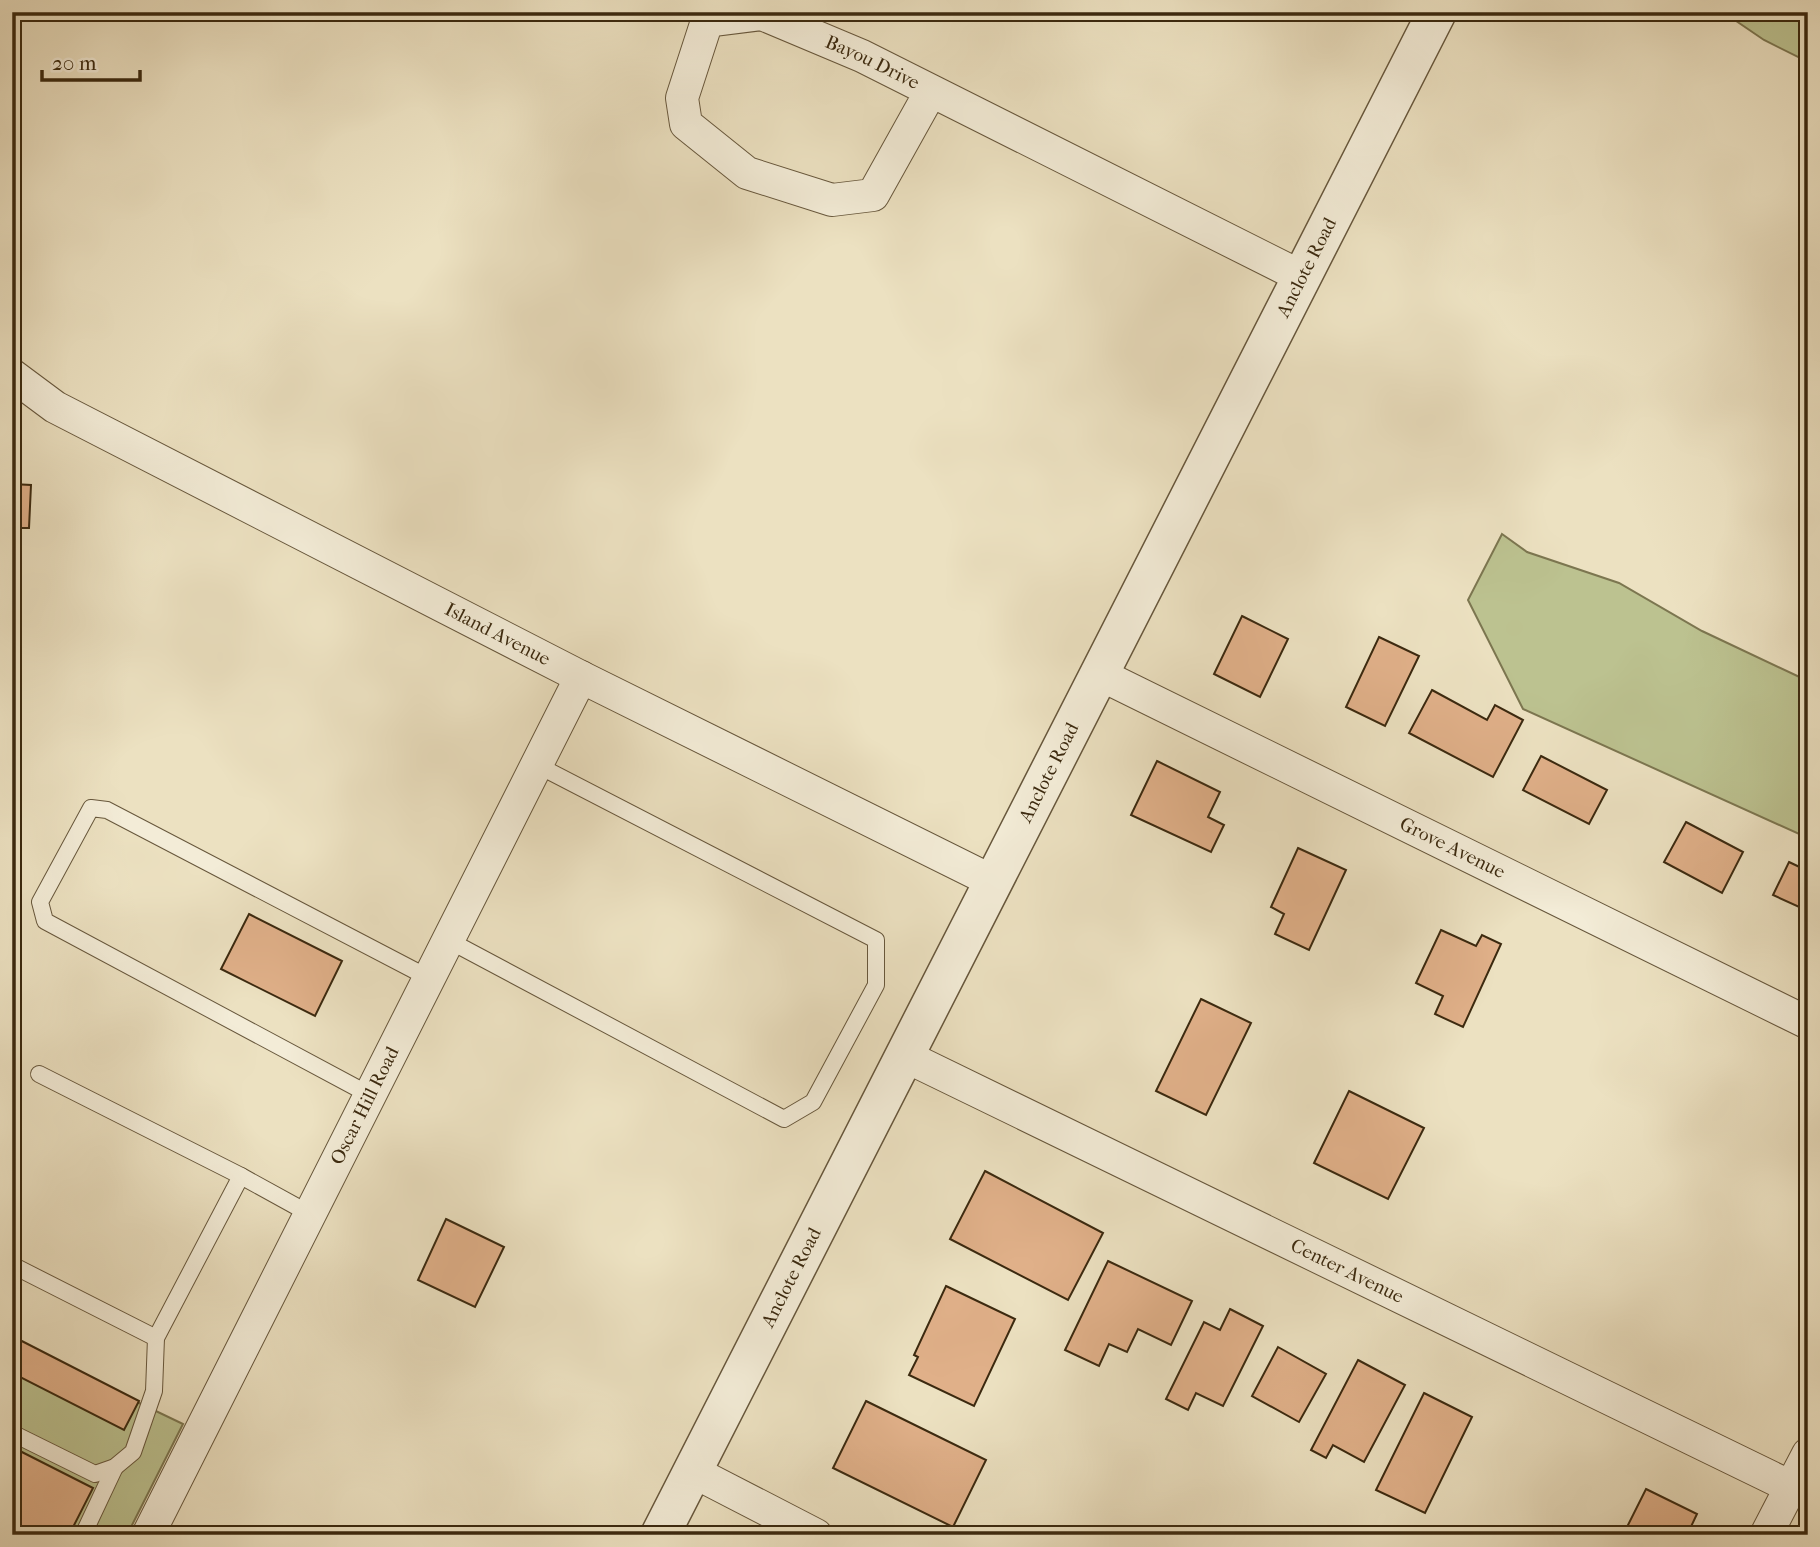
<svg xmlns="http://www.w3.org/2000/svg" width="1820" height="1547" font-family="'IM FELL French Canon',serif">
	<rect width="100%" height="100%" fill="#ece1c1"/>
	<filter id="stains"><feTurbulence type="fractalNoise" baseFrequency=".00286" numOctaves="4"/><feColorMatrix values="0 0 0 0 .2 0 0 0 0 .09 0 0 0 0 .02 0 0 0 .5 -.17"/></filter>
	<radialGradient id="worn" r=".72"><stop offset=".6" stop-color="#630" stop-opacity="0"/><stop offset="1" stop-color="#630" stop-opacity=".3"/></radialGradient>
	<g fill="#bcc290" stroke="#7c7650" stroke-width="2">
		<path d="M1723 12H1808V62L1764 40Z"/>
		<path d="M1502 534 1527 552 1619 583 1702 631 1808 681V838L1523 709 1468 600Z"/>
		<path d="M12 1342 183 1424 127 1535H12Z"/>
	</g>
	<g fill="#e0b089" stroke="#3b290f" stroke-width="2">
		<path d="M12 484 31 485 29 528H20L19 556H12Z"/>
		<path d="M1242 616 1288 639 1260 697 1214 674Z"/>
		<path d="M1379 637 1419 656 1385 726 1346 707Z"/>
		<path d="M1432 690 1487 720 1495 705 1523 720 1493 777 1409 733Z"/>
		<path d="M1541 756 1607 790 1589 824 1523 790Z"/>
		<path d="M1157 761 1220 792 1208 817 1224 825 1211 852 1131 815Z"/>
		<path d="M1686 822 1743 852 1722 893 1664 862Z"/>
		<path d="M1298 848 1346 870 1309 950 1275 934 1284 914 1271 907Z"/>
		<path d="M1789 862 1808 871V911L1773 895Z"/>
		<path d="M249 914 342 961 315 1016 221 969Z"/>
		<path d="M1441 930 1476 946 1482 935 1501 944 1463 1027 1435 1014 1443 996 1416 983Z"/>
		<path d="M1201 999 1251 1023 1206 1115 1156 1091Z"/>
		<path d="M1349 1091 1424 1128 1388 1199 1314 1163Z"/>
		<path d="M985 1171 1103 1233 1068 1300 950 1239Z"/>
		<path d="M446 1219 504 1247 475 1307 418 1280Z"/>
		<path d="M1108 1261 1192 1301 1171 1345 1138 1329 1127 1352 1109 1344 1099 1366 1065 1350Z"/>
		<path d="M946 1286 1015 1319 974 1406 909 1375 918 1357 914 1355Z"/>
		<path d="M1230 1309 1263 1326 1223 1406 1196 1393 1188 1410 1166 1399 1204 1322 1220 1330Z"/>
		<path d="M12 1336 139 1401 124 1430 12 1373Z"/>
		<path d="M1278 1347 1326 1374 1299 1422 1252 1396Z"/>
		<path d="M1358 1360 1405 1385 1364 1462 1333 1445 1326 1458 1311 1450Z"/>
		<path d="M1424 1393 1472 1417 1425 1513 1376 1490Z"/>
		<path d="M866 1401 986 1460 953 1527 833 1468Z"/>
		<path d="M12 1447 93 1488 69 1535H34L12 1524Z"/>
		<path d="M1646 1489 1697 1514 1687 1535H1623Z"/>
	</g>
	<g fill="none" stroke-linecap="round" stroke-linejoin="round">
		<defs>
			<g id="service">
				<path d="M448 940 784 1119 813 1102 876 985V940L537 765"/>
				<path d="M39 1074 241 1176"/>
				<path d="M370 1095 45 921 40 902 91 808 107 810 429 978"/>
				<path d="M12 1265 156 1338"/>
				<path d="M12 1433 95 1474 115 1467 133 1452 154 1391 156 1338 241 1176 310 1214"/>
				<path d="M83 1535 115 1467"/>
			</g>
			<g id="minor">
				<path id="s1" d="M931 91 873 195 832 200 747 173 686 124 682 98 707 21 762 14 862 56 1302 277"/>
				<path id="s2" d="M12 375 55 407 581 677 992 881"/>
				<path id="s3" d="M1097 673 1808 1023"/>
				<path id="s4" d="M903 1055 1791 1487"/>
				<path d="M692 1471 816 1535"/>
				<path id="s5" d="M148 1535 581 677"/>
				<path d="M1766 1535 1808 1454"/>
			</g>
			<g id="tertiary">
				<path id="s6" d="M660 1535 1437 12"/>
			</g>
		</defs>
		<use href="#service" stroke="#67573c" stroke-width="18"/>
		<use href="#minor" stroke="#67573c" stroke-width="34"/>
		<use href="#tertiary" stroke="#67573c" stroke-width="41"/>
		<use href="#service" stroke="#f3ecd7" stroke-width="16"/>
		<use href="#minor" stroke="#f3ecd7" stroke-width="32"/>
		<use href="#tertiary" stroke="#f3ecd7" stroke-width="38"/>
	</g>
	<g text-anchor="middle" dominant-baseline="central" stroke-width="6" stroke-linejoin="round" paint-order="stroke">
		<g font-size="19" fill="#3b290f" stroke="#f3ecd7">
			<text stroke="none"><textPath href="#s1" startOffset="611">Bayou Drive</textPath></text>
			<text stroke="none"><textPath href="#s6" startOffset="1423">Anclote Road</textPath></text>
			<text stroke="none"><textPath href="#s2" startOffset="551">Island Avenue</textPath></text>
			<text stroke="none"><textPath href="#s6" startOffset="856">Anclote Road</textPath></text>
			<text stroke="none"><textPath href="#s3" startOffset="396">Grove Avenue</textPath></text>
			<text stroke="none"><textPath href="#s5" startOffset="481">Oscar Hill Road</textPath></text>
			<text stroke="none"><textPath href="#s4" startOffset="494">Center Avenue</textPath></text>
			<text stroke="none"><textPath href="#s6" startOffset="289">Anclote Road</textPath></text>
		</g>
	</g>
	<rect width="1820" height="1547" fill="none" stroke="#ece1c1" stroke-width="42"/>
	<rect x="14" y="14" width="1792" height="1519" fill="none" stroke="#3b290f" stroke-width="3.5"/>
	<rect x="21" y="21" width="1778" height="1505" fill="none" stroke="#3b290f" stroke-width="2"/>
	<path d="M42 70v10h98v-10" fill="none" stroke="#3b290f" stroke-width="3.5"/>
	<text x="52" y="70" font-size="21" fill="#3b290f" stroke="#f3ecd7" stroke-width="5" paint-order="stroke">20 m</text>
	<rect width="100%" height="100%" filter="url(#stains)"/>
	<rect width="100%" height="100%" fill="url(#worn)"/>
</svg>
